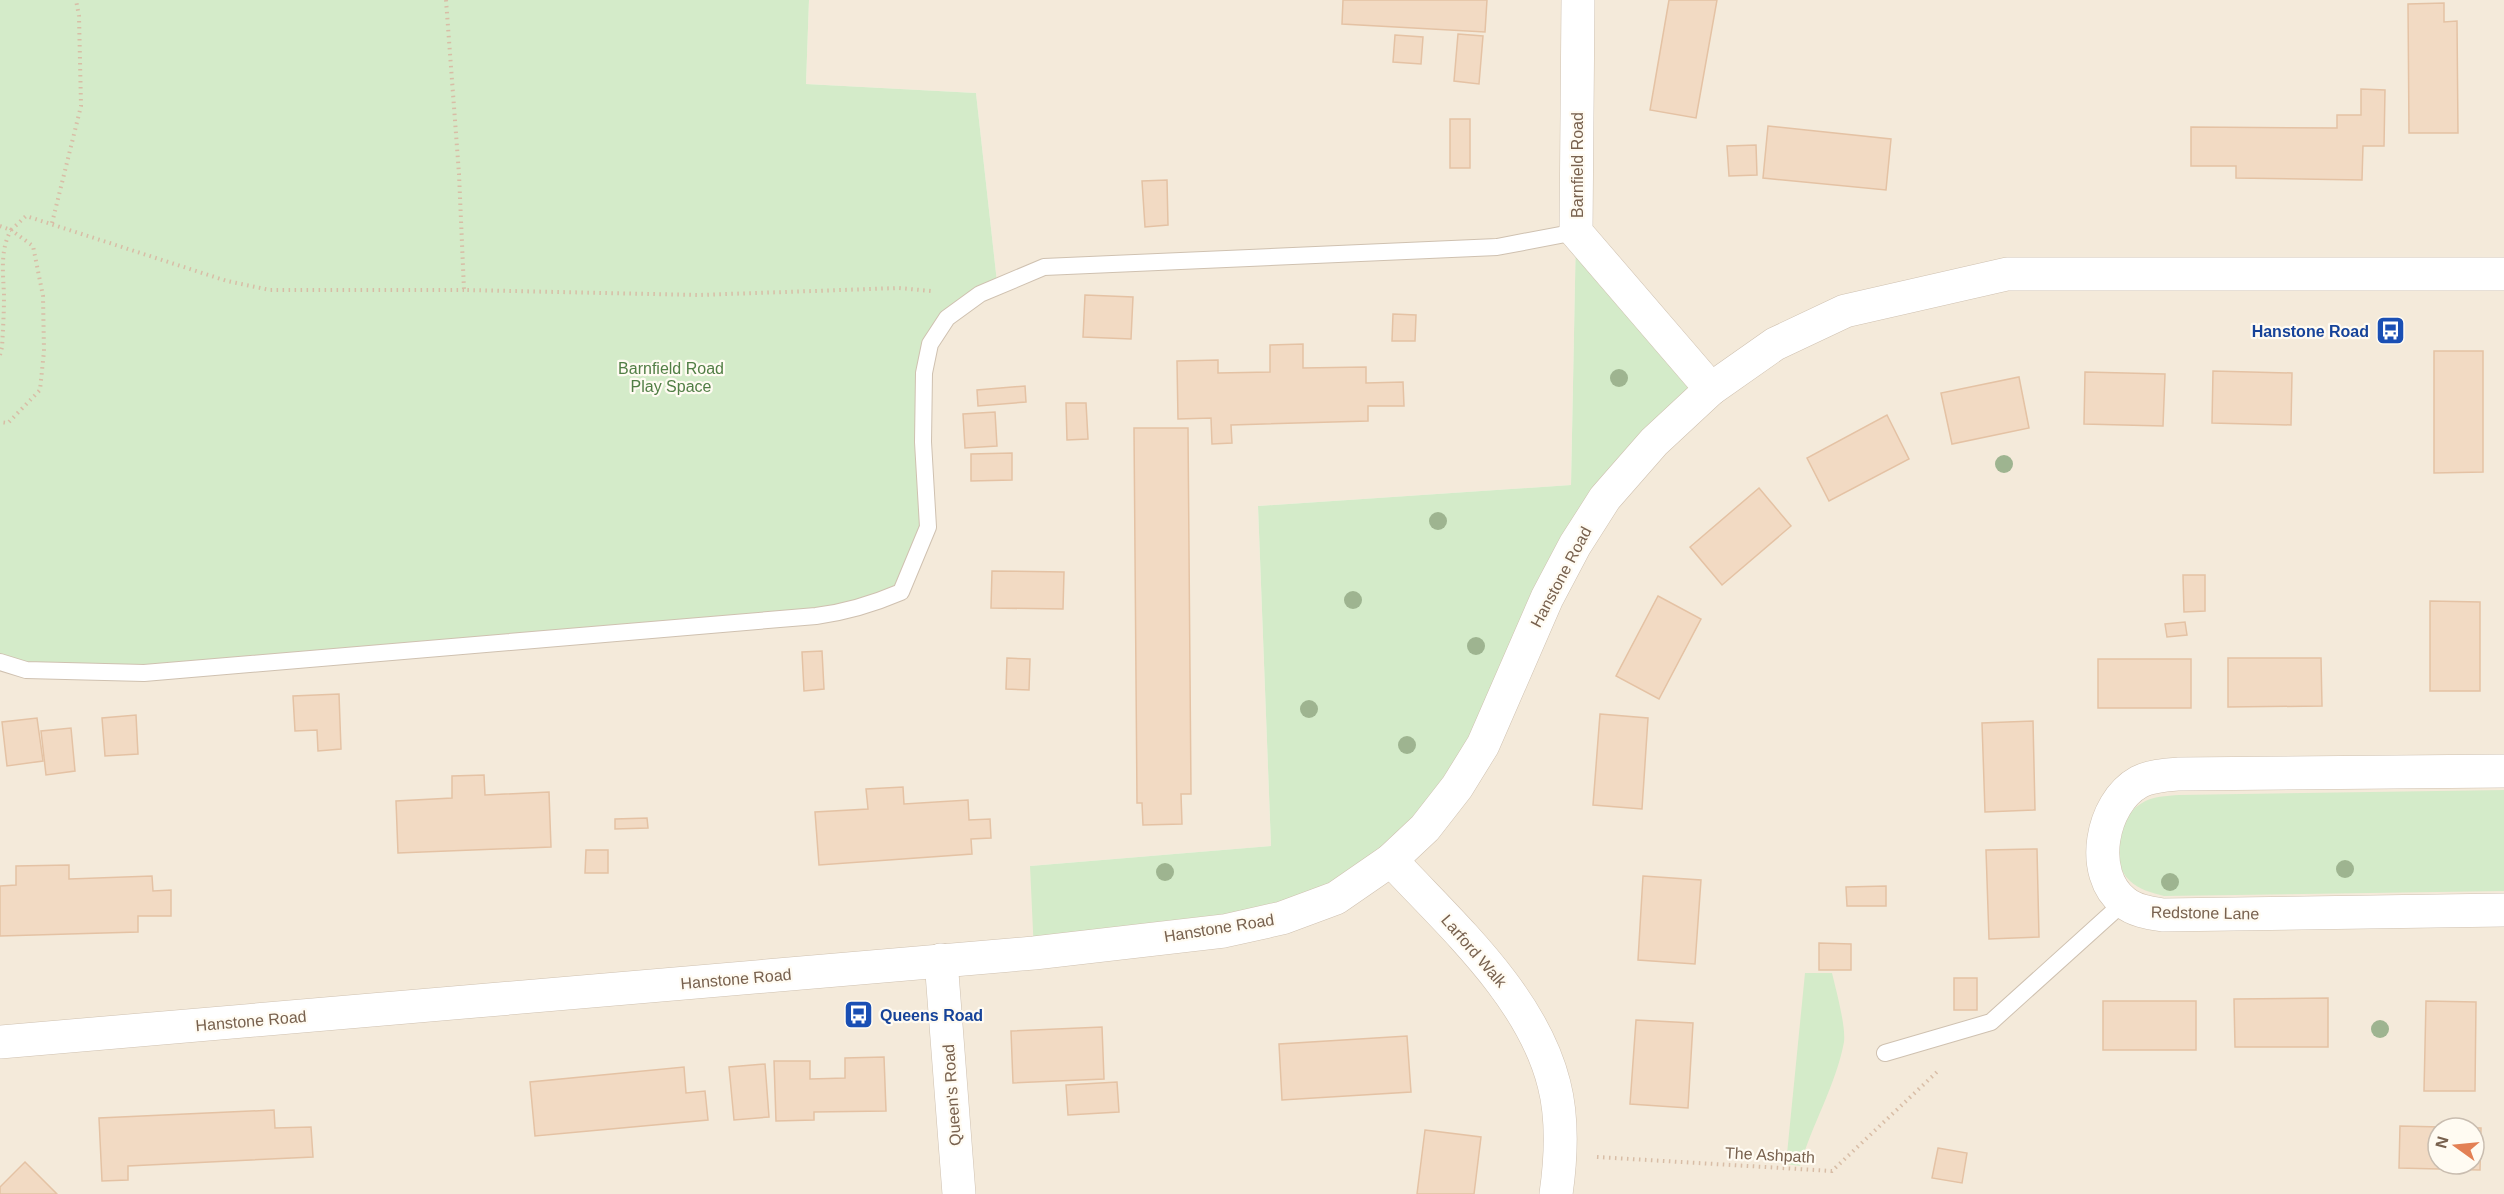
<svg xmlns="http://www.w3.org/2000/svg" width="2504" height="1194" font-family="Arial,sans-serif">
	<rect width="100%" height="100%" fill="#fdf7ec"/>
	<path fill="#f4eada" fill-rule="evenodd" d="M809 0H2504V1194H0V661L931 345 980 297 1044 269 1496 242 1043 266 997 282 976 93 806 84ZM1576 233 1575 545 1224 931 1030 866 1271 846 1258 506 1571 485ZM2438 1128H2474V1164H2438Z"/>
	<g fill="#d4ebc9">
		<path d="M0 0H809L806 84 976 93 997 282 929 344 928 527 899 589 869 603 144 673 0 662Z"/>
		<path d="M1576 232 1711 389 1605 498 1483 745 1336 898 1034 953 1030 866 1271 846 1258 506 1571 485Z"/>
		<path d="M2504 790V891L2164 896C2152 893 2138 889 2130 881 2107 859 2117 817 2142 803 2152 796 2167 796 2179 795Z"/>
		<path d="M1805 973H1832C1836 990 1846 1026 1844 1042 1836 1085 1812 1124 1800 1166L1786 1164Z"/>
	</g>
	<g fill="#f2dac3" stroke="#e4c2a4" stroke-width="1.5" fill-rule="evenodd">
		<path d="M1343 0H1487L1485 32 1342 24Z"/>
		<path d="M1669 0H1717L1696 118 1650 110Z"/>
		<path d="M2444 3V22L2457 21 2458 133H2409L2408 4Z"/>
		<path d="M1458 34 1483 36 1479 84 1454 81Z"/>
		<path d="M1395 35 1423 37 1421 64 1393 62Z"/>
		<path d="M2361 89 2385 90 2384 146H2363L2362 180 2236 178V166H2191V127L2337 128V115H2361Z"/>
		<rect x="1450" y="119" width="20" height="49"/>
		<path d="M1768 126 1891 139 1886 190 1763 178Z"/>
		<path d="M1756 145 1757 175 1729 176 1727 146Z"/>
		<path d="M1167 180 1168 225 1145 227 1142 181Z"/>
		<path d="M1085 295 1133 297 1131 339 1083 337Z"/>
		<path d="M1393 314 1416 315 1415 341H1392Z"/>
		<path d="M1303 344V368L1366 367V383L1403 382 1404 406H1368V421L1231 425 1232 443 1212 444 1211 418 1178 419 1177 361 1218 360V373L1270 372V345Z"/>
		<path d="M2434 351H2483V472L2434 473Z"/>
		<path d="M2213 371 2292 373 2291 425 2212 423Z"/>
		<path d="M2085 372 2165 374 2163 426 2084 424Z"/>
		<path d="M2019 377 2029 428 1952 444 1941 393Z"/>
		<path d="M1025 386 1026 402 978 406 977 390Z"/>
		<path d="M1066 403H1086L1088 439 1067 440Z"/>
		<path d="M995 412 997 446 965 448 963 414Z"/>
		<path d="M1887 415 1909 459 1829 501 1807 458Z"/>
		<path d="M1134 428H1188L1191 794H1181L1182 824 1143 825 1142 803H1137Z"/>
		<path d="M1012 453V480L971 481V454Z"/>
		<path d="M1759 488 1791 526 1722 585 1690 547Z"/>
		<path d="M992 571 1064 572 1063 609 991 608Z"/>
		<path d="M2183 575H2205V611L2184 612Z"/>
		<path d="M1658 596 1701 619 1659 699 1616 676Z"/>
		<path d="M2430 601 2480 602V691H2430Z"/>
		<path d="M2185 622 2187 635 2167 637 2165 624Z"/>
		<path d="M822 651 824 689 804 691 802 652Z"/>
		<path d="M1007 658 1030 659 1029 690 1006 689Z"/>
		<path d="M2228 658H2321L2322 706 2228 707Z"/>
		<rect x="2098" y="659" width="93" height="49"/>
		<path d="M339 694 341 749 318 751 317 730 295 731 293 696Z"/>
		<path d="M1600 714 1648 718 1642 809 1593 805Z"/>
		<path d="M136 715 138 754 105 756 102 718Z"/>
		<path d="M37 718 43 761 7 766 2 722Z"/>
		<path d="M2033 721 2035 810 1985 812 1982 723Z"/>
		<path d="M71 728 75 771 46 775 41 731Z"/>
		<path d="M484 775 485 795 549 792 551 847 398 853 396 801 452 798V776Z"/>
		<path d="M903 787 904 804 968 800 969 820 990 819 991 838 971 839 972 854 819 865 815 812 868 809 866 789Z"/>
		<path d="M647 818 648 828 615 829V819Z"/>
		<path d="M2037 849 2039 937 1989 939 1986 850Z"/>
		<path d="M586 850H608V873H585Z"/>
		<path d="M69 865V879L152 876 153 891 171 890V916H138V932L0 936V886L16 885V866Z"/>
		<path d="M1643 876 1701 880 1695 964 1638 960Z"/>
		<path d="M1886 886V906H1847L1846 887Z"/>
		<path d="M1819 943 1851 944V970H1819Z"/>
		<rect x="1954" y="978" width="23" height="32"/>
		<path d="M2328 998V1047H2235L2234 999Z"/>
		<rect x="2103" y="1001" width="93" height="49"/>
		<path d="M2426 1001 2476 1002 2475 1091H2424Z"/>
		<path d="M1636 1020 1693 1023 1688 1108 1630 1104Z"/>
		<path d="M1102 1027 1104 1079 1013 1083 1011 1031Z"/>
		<path d="M1407 1036 1411 1092 1282 1100 1279 1044Z"/>
		<path d="M884 1057 886 1111 814 1112V1120L776 1121 774 1061H810V1079L845 1078V1058Z"/>
		<path d="M765 1064 769 1117 734 1120 729 1067Z"/>
		<path d="M684 1067 686 1093 705 1091 708 1120 535 1136 530 1082Z"/>
		<path d="M1117 1082 1119 1112 1068 1115 1066 1085Z"/>
		<path d="M274 1110 275 1128 311 1127 313 1157 128 1166V1180L102 1181 99 1118Z"/>
		<path d="M2400 1126 2481 1128 2480 1170 2399 1168ZM2438 1128H2474V1164H2438Z"/>
		<path d="M1425 1130 1481 1137 1474 1194H1417Z"/>
		<path d="M1938 1148 1967 1153 1962 1183 1932 1178Z"/>
		<path d="M25 1162 57 1194H0V1187Z"/>
	</g>
	<g fill="none" stroke-linecap="round" stroke-linejoin="round">
		<defs>
			<g id="service">
				<path d="M0 662 26 670 144 673 816 616C847 612 873 604 901 592L928 527 923 442 924 373 930 344 947 318 980 294 1044 267 1497 247 1576 232"/>
				<path d="M1885 1053 1991 1022 2124 902"/>
			</g>
			<g id="minor">
				<path d="M1578 0 1576 232 1711 389"/>
				<path d="M2504 771 2179 774C2166 775 2150 776 2139 782 2101 803 2088 874 2124 902 2135 911 2150 913 2163 915L2504 910"/>
				<path d="M1391 860C1451 925 1532 996 1554 1084 1563 1119 1561 1159 1556 1194"/>
				<path d="M941 960 959 1194"/>
				<path d="M0 1042 1034 953 1224 931 1282 918 1336 898 1391 860 1425 828 1457 787 1483 745 1547 598 1575 545 1605 498 1654 442 1711 389 1775 344 1845 311 2007 274H2504"/>
			</g>
		</defs>
		<use href="#service" stroke="#cfc1b0" stroke-width="18"/>
		<use href="#minor" stroke="#cfc1b0" stroke-width="34"/>
		<g stroke="#d8bda6" stroke-width="4" stroke-dasharray="1.5 4.5" stroke-linecap="butt">
			<path d="M446 0 459 174 464 290 699 295 899 288 931 291"/>
			<path d="M52 223 81 106 79 16 76 0"/>
			<path d="M0 226 11 230 26 216 227 281 270 290H464"/>
			<path d="M0 355 2 347C3 330 4 312 4 295 3 272 0 250 11 230L33 246 43 296 44 351 40 390 8 423 0 422"/>
			<path d="M1597 1157 1832 1171 1939 1070"/>
		</g>
		<use href="#service" stroke="#fff" stroke-width="16"/>
		<use href="#minor" stroke="#fff" stroke-width="33"/>
	</g>
	<g fill="#9eb490">
		<circle cx="1619" cy="378" r="9"/>
		<circle cx="2004" cy="464" r="9"/>
		<circle cx="1438" cy="521" r="9"/>
		<circle cx="1353" cy="600" r="9"/>
		<circle cx="1476" cy="646" r="9"/>
		<circle cx="1309" cy="709" r="9"/>
		<circle cx="1407" cy="745" r="9"/>
		<circle cx="2345" cy="869" r="9"/>
		<circle cx="1165" cy="872" r="9"/>
		<circle cx="2170" cy="882" r="9"/>
		<circle cx="2380" cy="1029" r="9"/>
	</g>
	<defs>
		<symbol id="bus-square" viewBox="-11 -11 22 22"><rect x="-9" y="-9" width="18" height="18" rx="4" fill="#1a4fb4" stroke="#fffbf2"/><path d="M-5-6H5V4H4V6H2V4H-2V6H-4V4H-5ZM-3.5-4V0h7V-4ZM-3.5 1.2v1.5H-2V1.2ZM2 1.2v1.5H3.5V1.2Z" fill="#fff"/></symbol>
	</defs>
	<g fill-rule="evenodd">
		<use href="#bus-square" x="2374" y="314" width="33" height="33"/>
		<use href="#bus-square" x="842" y="998" width="33" height="33"/>
	</g>
	<g text-anchor="middle" dominant-baseline="central" stroke-width="4.5" stroke-linejoin="round" paint-order="stroke">
		<g font-size="16" fill="#78614e" stroke="#fffbf2">
			<text transform="translate(1577 165) rotate(-90)">Barnfield Road</text>
			<text transform="translate(1561 577) rotate(-62)">Hanstone Road</text>
			<text transform="translate(2205 913) rotate(1)">Redstone Lane</text>
			<text transform="translate(1219 928) rotate(-9)">Hanstone Road</text>
			<text transform="translate(1474 951) rotate(49)">Larford Walk</text>
			<text transform="translate(736 979) rotate(-5)">Hanstone Road</text>
			<text transform="translate(251 1021) rotate(-5)">Hanstone Road</text>
			<text transform="translate(952 1095) rotate(-94)">Queen's Road</text>
			<text transform="translate(1770 1155) rotate(3)">The Ashpath</text>
		</g>
		<g font-size="16" font-weight="bold" fill="#164399" stroke="#fffbf2" text-anchor="end">
			<text x="2369" y="331">Hanstone Road</text>
			<text x="880" y="1015" text-anchor="start">Queens Road</text>
		</g>
		<g font-size="16" fill="#517e45" stroke="#fffbf2">
			<text x="671" y="368">Barnfield Road<tspan x="671" dy="18">Play Space</tspan></text>
		</g>
	</g>
	<g transform="translate(2456 1146) rotate(285)"><circle r="28" fill="#fffbf2" stroke="#c9bdb0" stroke-width="1.5"/>
	<path d="M0-4.5L10 22L0 15L-10 22Z" fill="#e38054"/>
	<text y="-9" font-size="16" font-weight="bold" text-anchor="middle" fill="#78614e">N</text>
	</g>
</svg>
